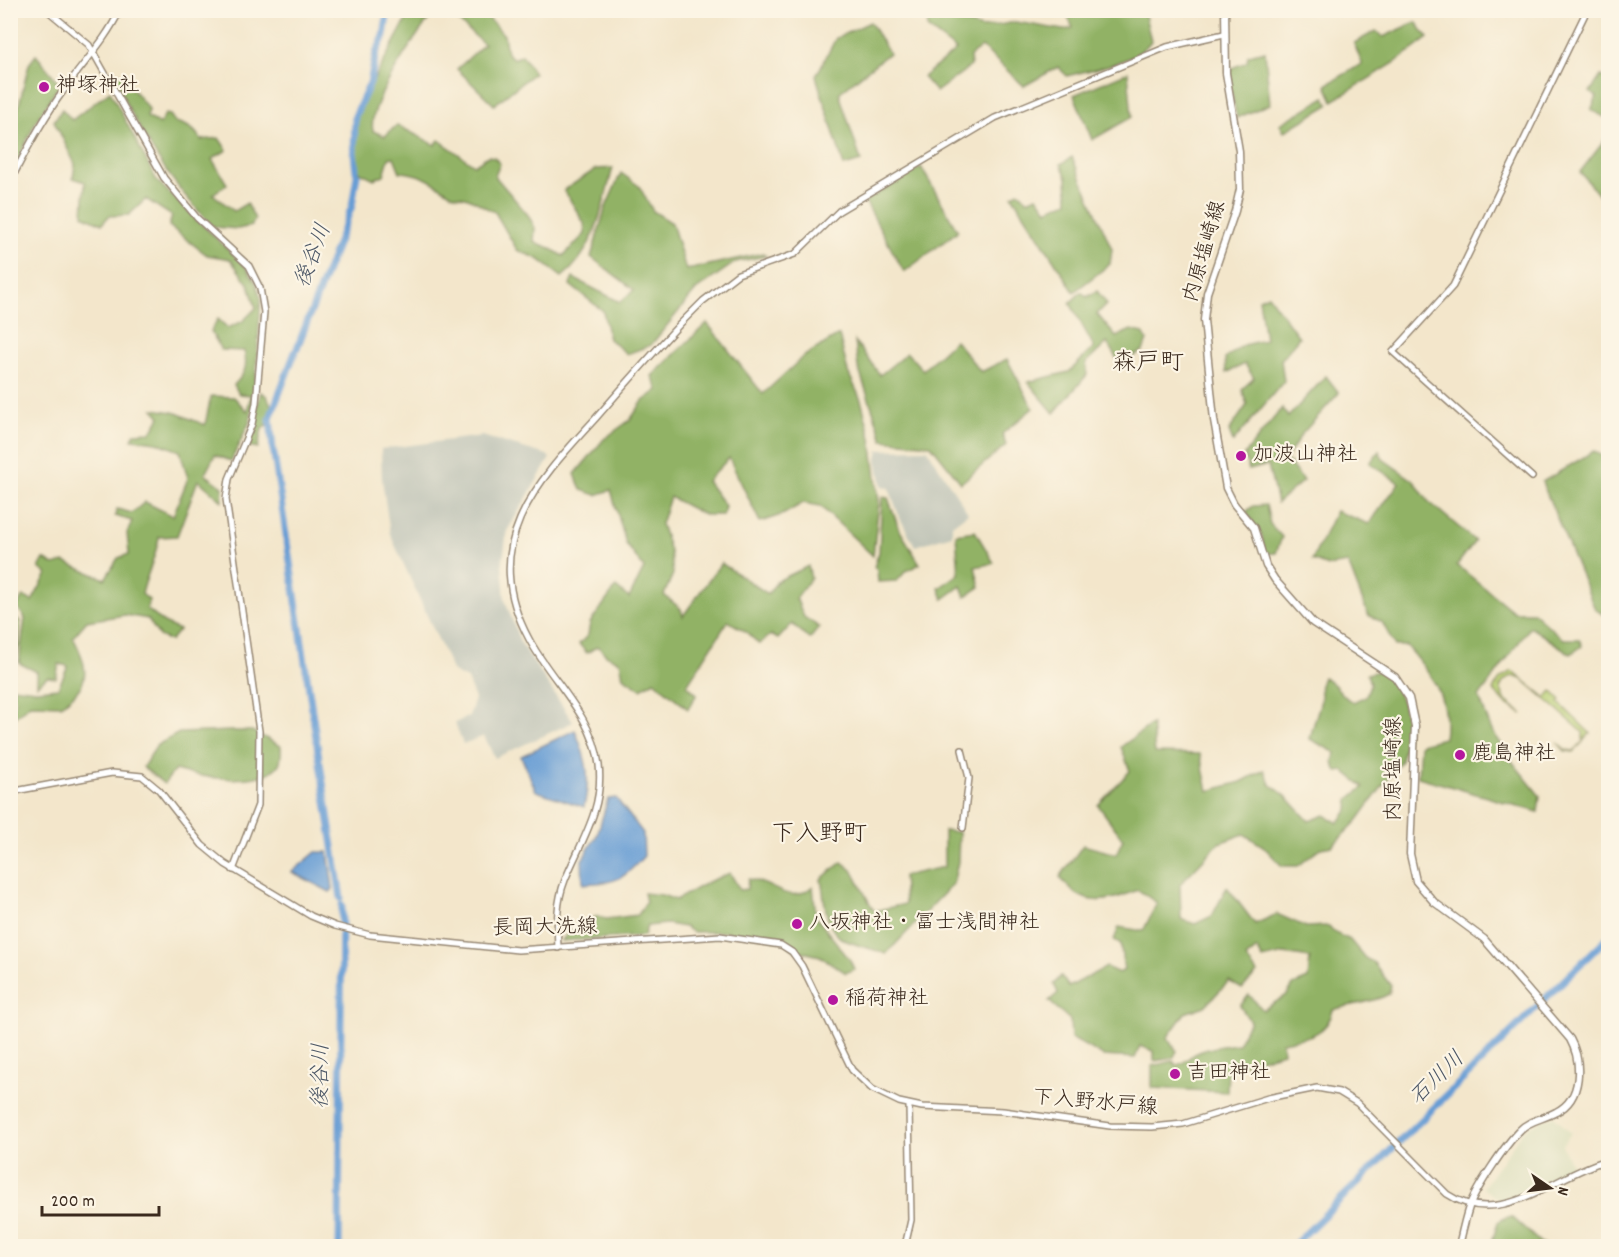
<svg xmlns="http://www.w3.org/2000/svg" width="1619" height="1257" font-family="Dekko,'Klee One',sans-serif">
	<rect width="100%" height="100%" fill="#fcf5e5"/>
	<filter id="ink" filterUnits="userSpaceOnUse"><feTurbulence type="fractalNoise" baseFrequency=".0167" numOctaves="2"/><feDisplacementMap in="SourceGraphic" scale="12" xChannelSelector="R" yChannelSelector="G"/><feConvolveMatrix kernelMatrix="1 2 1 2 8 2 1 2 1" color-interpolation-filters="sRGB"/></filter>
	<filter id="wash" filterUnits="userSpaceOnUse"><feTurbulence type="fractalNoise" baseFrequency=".008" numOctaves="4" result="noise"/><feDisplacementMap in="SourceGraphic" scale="24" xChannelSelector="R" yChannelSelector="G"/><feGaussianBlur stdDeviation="1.35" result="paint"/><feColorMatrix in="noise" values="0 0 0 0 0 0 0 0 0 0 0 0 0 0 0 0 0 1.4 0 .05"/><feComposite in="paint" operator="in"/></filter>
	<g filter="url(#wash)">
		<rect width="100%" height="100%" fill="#f3e6cb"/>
		<path fill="#dcdebc" d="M1554 1116 1571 1133 1562 1145 1573 1168 1501 1201 1483 1188 1522 1132 1534 1124Z"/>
		<g fill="#c2c6b9">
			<path d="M482 436 547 455 550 458 507 531 502 566 505 600 520 642 573 722 495 758 484 736 463 744 455 723 469 716 475 699 467 679 453 672 390 534 382 479 381 449Z"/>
			<path d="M927 449 968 513 952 525V535L915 546 900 518 889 488 882 486 877 459 879 450Z"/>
		</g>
		<path fill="#b7cf73" stroke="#797c48" stroke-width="1.5" d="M1512 671 1546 698 1552 691 1561 700 1559 703 1590 733 1574 752 1565 751 1557 742 1566 750 1574 751 1583 742V732L1522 679 1512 676 1504 681 1500 688 1506 701 1523 714 1506 704 1493 690 1500 679Z"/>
		<g fill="#91b265" stroke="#666e42" stroke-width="1.5">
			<path d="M411 11H435C418 33 366 105 373 131L385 136 397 125 435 145 439 140 474 165 488 156 494 157 500 164 495 176 528 215 535 228 534 242 548 247 563 256 585 234 584 223 564 190 596 169 613 168C602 206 596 251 562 277L538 259 517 250 495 212C484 208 476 200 465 197 460 196 456 196 452 194 434 183 422 173 400 172L394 157 389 158 384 175 374 179 358 171C353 152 353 128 358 109Z"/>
			<path d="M447 11H482L504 35 507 53 514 59 522 55 534 73 494 105 457 69 484 44Z"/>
			<path d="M1065 11H1144L1151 41C1135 64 1094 68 1067 76L1058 67 1024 86 982 47 970 56 971 66 936 92 923 77 956 50 927 28 929 13 982 28 1016 22 1063 30 1073 28Z"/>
			<path d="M870 22 889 53 839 93 861 161 844 166 816 76 836 38Z"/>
			<path d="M1416 22 1428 38 1396 62 1333 101 1326 85 1362 64 1354 43 1376 31 1383 37Z"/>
			<path d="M1265 51 1270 104 1237 118 1229 82V69L1247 62 1248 55Z"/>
			<path d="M36 55 60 84 36 121 11 174V137L29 64Z"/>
			<path d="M1128 72 1132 117 1092 140 1074 95Z"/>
			<path d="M119 73 149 109 147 117 160 124 165 114 170 115 175 122C187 125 195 129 201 140L219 138 227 150 212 159 227 184 213 194 234 211 247 203 255 219 251 226 238 229 214 227C165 179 143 135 111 75Z"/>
			<path d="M1601 76 1608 80V119L1591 110 1597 97 1590 92Z"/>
			<path d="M110 91 157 181 246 267 256 282 261 298 254 400 250 421 231 461 215 455 205 474 223 487 222 501 198 480 177 536 159 537C156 557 147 573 142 594L149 600 147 609 164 623 179 630 170 641 159 636 148 619 125 615 87 621 73 637C88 667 93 684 61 705L30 704 15 717 11 726 15 701 13 687 36 690 58 688 68 666 59 664 56 678 47 677 37 685V672L19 663 25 618 17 607 23 596 32 601 47 574 39 568 44 559 54 565 64 562 105 579 118 558 129 554 127 533 132 521 115 516 117 509 132 513 145 502 173 516 188 478 180 451 156 442 132 439 135 433 151 432 160 417 154 409 174 412 205 425 211 396 234 397 247 411 251 395 239 394 234 385C245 374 248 366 244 351L221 350 211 331 218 319 228 328 243 321 256 308 249 285 230 259 207 255 169 226 172 216 146 199 129 215 109 216 102 224 83 215 85 182 73 178 75 164 54 121 62 109 72 120Z"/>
			<path d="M1325 97 1329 105 1284 132 1280 124Z"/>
			<path d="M1608 136V175L1605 181 1608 185V202L1601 198 1580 172Z"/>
			<path d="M1072 157 1112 249 1110 264 1074 292 1012 195 1019 192 1027 200 1037 196 1047 210 1068 201 1067 178 1061 164Z"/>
			<path d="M921 167 958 231 904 272 865 201Z"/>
			<path d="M621 173 639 186 653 211 672 223 686 270 763 253 766 256 736 262 696 290 651 345 627 354 609 339 603 311 570 285 573 278 620 302 634 290 591 257 605 209Z"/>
			<path d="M1097 291 1107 304 1097 314 1116 337 1131 330 1143 333 1147 340 1143 351 1130 358 1117 359 1107 343 1086 363 1087 375 1054 413 1028 382 1069 372 1094 347 1070 303 1081 292 1087 297Z"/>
			<path d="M1268 295 1299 337 1281 360 1284 381 1233 442 1229 431 1247 405 1242 389 1254 378 1245 364 1226 373 1225 359 1243 345 1265 340 1259 299Z"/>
			<path d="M707 323 763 394 804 356 839 335 848 372 861 400 871 438 879 502 873 556 820 506 803 503 784 514 760 522 729 458 707 481 725 506 723 515H704L670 497 661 524 670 551 673 574 664 595 681 609 683 616 721 563 768 594 777 581 808 566 811 578 796 598 804 617 819 627 810 639 792 624 778 639 771 635 759 644 745 631 728 621 687 685 697 694 688 709 654 681 641 689 623 677 620 662 606 655 598 646 587 653 579 644 588 635 590 623 616 587 629 598 644 568 626 544 611 490 596 495 581 490 575 474 604 439 630 420 643 401 658 390 652 376Z"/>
			<path d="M955 340 981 372 1007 359 1033 408 1002 434 1006 445 961 483 931 445 883 440 858 367 855 341 880 375 907 353 923 370Z"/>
			<path d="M1326 376 1339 393 1301 435 1286 459 1303 481 1277 503 1268 465 1249 470 1244 455 1282 408 1288 417Z"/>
			<path d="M261 392 267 396 272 407 267 425 262 429 258 448 247 446Z"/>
			<path d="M1379 451 1383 459 1414 481 1428 501 1475 541 1457 565 1514 612H1533L1563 639H1579L1582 646 1571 654 1530 627 1479 697 1491 729 1507 755 1540 796 1538 812 1418 777 1420 744 1444 738C1450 698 1432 675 1407 646H1395L1382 622 1368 615 1348 563 1328 566 1312 560 1336 511 1369 524 1399 483 1370 463Z"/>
			<path d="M1594 451 1605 458 1608 457V618L1595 609 1542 482Z"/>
			<path d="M882 497 888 498 899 529 920 564 906 571 897 581 878 582 877 570 874 567 879 552Z"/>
			<path d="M1266 505 1270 524 1282 537 1276 553 1265 554 1262 536 1246 512 1253 506Z"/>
			<path d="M975 531 994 563 975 567 980 587 965 597 961 586 943 599 939 588 959 574 956 534Z"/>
			<path d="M11 615 20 621 19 645 11 679Z"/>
			<path d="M1382 670 1397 689 1403 705 1408 730 1401 761 1357 821 1332 846 1321 848 1298 866H1282L1263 846 1244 834 1219 843 1180 884 1181 919 1195 924 1212 916 1227 887 1255 924 1277 914 1306 927 1329 926 1335 933 1350 940 1365 958 1374 963 1391 986 1389 994C1373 1003 1351 1004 1333 1010 1327 1036 1305 1038 1282 1042L1283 1052 1228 1069 1227 1092 1152 1088V1066L1173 1061 1176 1065C1185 1064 1186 1059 1193 1055 1207 1047 1223 1046 1238 1044L1250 1021 1240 1006 1249 995 1263 1010 1287 995 1293 985 1308 979 1310 958 1284 954 1263 959 1257 949 1246 958 1257 973 1242 989 1229 981 1205 1006 1185 1013 1167 1038 1177 1051 1173 1058 1154 1061V1051L1140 1046 1135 1058 1103 1056 1071 1038 1070 1020 1049 1001 1058 993 1054 984 1061 976 1069 987 1106 967 1119 973 1124 970 1120 943 1114 940 1119 927 1143 931 1157 903 1138 890C1105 903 1083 909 1060 877L1083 845 1116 854 1123 839 1098 805 1130 771 1121 747 1152 724 1155 753 1200 754 1208 791 1241 782 1264 770 1270 784 1286 796 1309 821 1325 815 1338 823 1348 810 1349 799 1364 787 1344 771 1337 772 1333 762 1336 753 1310 739C1313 725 1318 712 1321 700 1322 691 1318 686 1323 677 1339 684 1340 697 1353 702L1366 696 1370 684 1367 674Z"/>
			<path d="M230 731H252L281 746C281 751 282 759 279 764 263 788 198 777 175 770L164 784 143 767 157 745 179 733Z"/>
			<path d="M944 831 959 832 958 862 953 884 886 954C872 948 857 946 844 940 824 930 825 899 821 879L842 862 852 870 874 911 905 904 903 876 944 867Z"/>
			<path d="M730 873 740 890 747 889 748 879C776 883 788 907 813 886L816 917 850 960 854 969 846 973 820 956 794 950 787 943 769 938 727 932H692L685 927 667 924 647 926 644 936 561 941 570 931 597 916 606 919 638 915 646 902 644 893 662 895 676 900 708 882Z"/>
			<path d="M1506 1217H1512L1544 1246H1491L1498 1222Z"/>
		</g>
		<g fill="#679dd4" stroke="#516479" stroke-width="1.5">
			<path d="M575 730C587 760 591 775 584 807L536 791 521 756Z"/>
			<path d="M616 798 643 833 644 856C620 883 618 881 583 884L582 860 597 835 608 799Z"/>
			<path d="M316 852H328L333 889 330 892 292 872Z"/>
		</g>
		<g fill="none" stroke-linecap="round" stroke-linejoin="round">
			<g stroke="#679dd4" stroke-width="7">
				<path d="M356 171 354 153 355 116 370 83 376 53 384 36 388 10"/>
				<path d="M297 348 352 206 357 175"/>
				<path d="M273 450 270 418 295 352"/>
				<path d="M274 454 293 582"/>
				<path d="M294 588 319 758"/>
				<path d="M320 763 341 898"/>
				<path d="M339 1246 342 905"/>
				<path d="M1293 1246 1608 937"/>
			</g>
		</g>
	</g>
	<g filter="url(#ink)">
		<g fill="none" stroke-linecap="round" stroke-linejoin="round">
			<defs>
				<g id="secondary">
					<path d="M47 10 89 45 164 178 197 218 249 266 260 288 264 312 256 403 252 424 229 479 226 499 259 731 258 805 233 870"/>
					<path d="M10 182C26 150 43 118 64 90 83 63 106 40 120 10"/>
					<path d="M1532 477 1393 352 1453 286 1587 10"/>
					<path d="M962 750 969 778 963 828"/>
					<path d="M10 792 112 773 142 776 159 790 202 845 225 864 311 916 335 926 370 935 518 950 720 936 781 945 792 952 802 966 852 1070 872 1089 899 1102 922 1107 1003 1111 1110 1126 1152 1127 1183 1124 1268 1098 1317 1088 1339 1092 1357 1103 1447 1194C1502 1231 1556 1173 1608 1160"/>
					<path d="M558 948C557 924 556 903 565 880 581 841 604 809 599 765 593 715 551 681 529 639 478 545 535 484 595 419 623 387 651 355 680 324L703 301 738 274 795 254 839 211 995 118 1167 47 1224 34"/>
					<path d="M905 1246 911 1220 909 1105"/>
				</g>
				<path id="primary" d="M1225 10 1226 73 1239 151 1240 189 1235 211 1207 293 1204 320 1214 420 1226 488 1234 504 1254 528 1266 566 1275 580 1313 623 1395 677 1409 698 1415 726 1410 854 1416 881 1434 902 1484 939 1570 1039C1582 1061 1583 1099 1556 1112 1544 1119 1529 1120 1520 1130 1505 1145 1477 1187 1469 1207 1465 1219 1462 1233 1459 1246"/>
			</defs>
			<use href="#secondary" stroke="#978874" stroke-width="8"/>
			<use href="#primary" stroke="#978874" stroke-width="9"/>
			<use href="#secondary" stroke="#fff" stroke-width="5"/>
			<use href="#primary" stroke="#fff" stroke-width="6"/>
		</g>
	</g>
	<g fill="#b5179e" stroke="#fcf5e5" stroke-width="2">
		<circle cx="44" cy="87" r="6"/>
		<circle cx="1241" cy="456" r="6"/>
		<circle cx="1460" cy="755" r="6"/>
		<circle cx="797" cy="924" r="6"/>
		<circle cx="833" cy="1000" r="6"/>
		<circle cx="1175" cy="1074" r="6"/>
	</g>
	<g text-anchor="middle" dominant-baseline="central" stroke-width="4.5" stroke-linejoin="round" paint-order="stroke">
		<g font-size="21" fill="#3b2a1e" stroke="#fcf5e5" text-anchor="start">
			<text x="56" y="87">神塚神社</text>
			<text x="1253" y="456">加波山神社</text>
			<text x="1472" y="755">鹿島神社</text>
			<text x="809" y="924">八坂神社・冨士浅間神社</text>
			<text x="845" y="1000">稲荷神社</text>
			<text x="1187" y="1074">吉田神社</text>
		</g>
		<g font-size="21" fill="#3b2a1e" stroke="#fcf5e5">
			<text transform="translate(1206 252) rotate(-74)">内原塩崎線</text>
			<text transform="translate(1395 769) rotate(-90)">内原塩崎線</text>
			<text transform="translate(545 929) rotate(-1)">長岡大洗線</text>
			<text transform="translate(1095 1104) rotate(5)">下入野水戸線</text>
		</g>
		<g font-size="22" font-style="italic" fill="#4d5867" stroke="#fcf5e5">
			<text transform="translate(314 256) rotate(-69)">後谷川</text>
			<text transform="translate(322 1076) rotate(-89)">後谷川</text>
			<text transform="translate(1438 1079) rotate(-44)">石川川</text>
		</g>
		<g font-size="24" fill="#3b2a1e" stroke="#fcf5e5">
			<text x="1148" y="364">森戸町</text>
			<text x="819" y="835">下入野町</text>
		</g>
	</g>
	<rect width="1619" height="1257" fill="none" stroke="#fcf5e5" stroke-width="36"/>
	<g transform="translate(1550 1188) rotate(104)" stroke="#fcf5e5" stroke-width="4.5" paint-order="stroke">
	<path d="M0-4.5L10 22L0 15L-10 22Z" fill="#3b2a1e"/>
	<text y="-9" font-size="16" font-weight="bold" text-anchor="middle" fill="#3b2a1e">N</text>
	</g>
	<path d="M42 1206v9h117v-9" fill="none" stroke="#3b2a1e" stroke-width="3"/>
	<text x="51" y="1206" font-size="18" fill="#3b2a1e" stroke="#fcf5e5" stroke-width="4.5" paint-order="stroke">200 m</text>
</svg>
